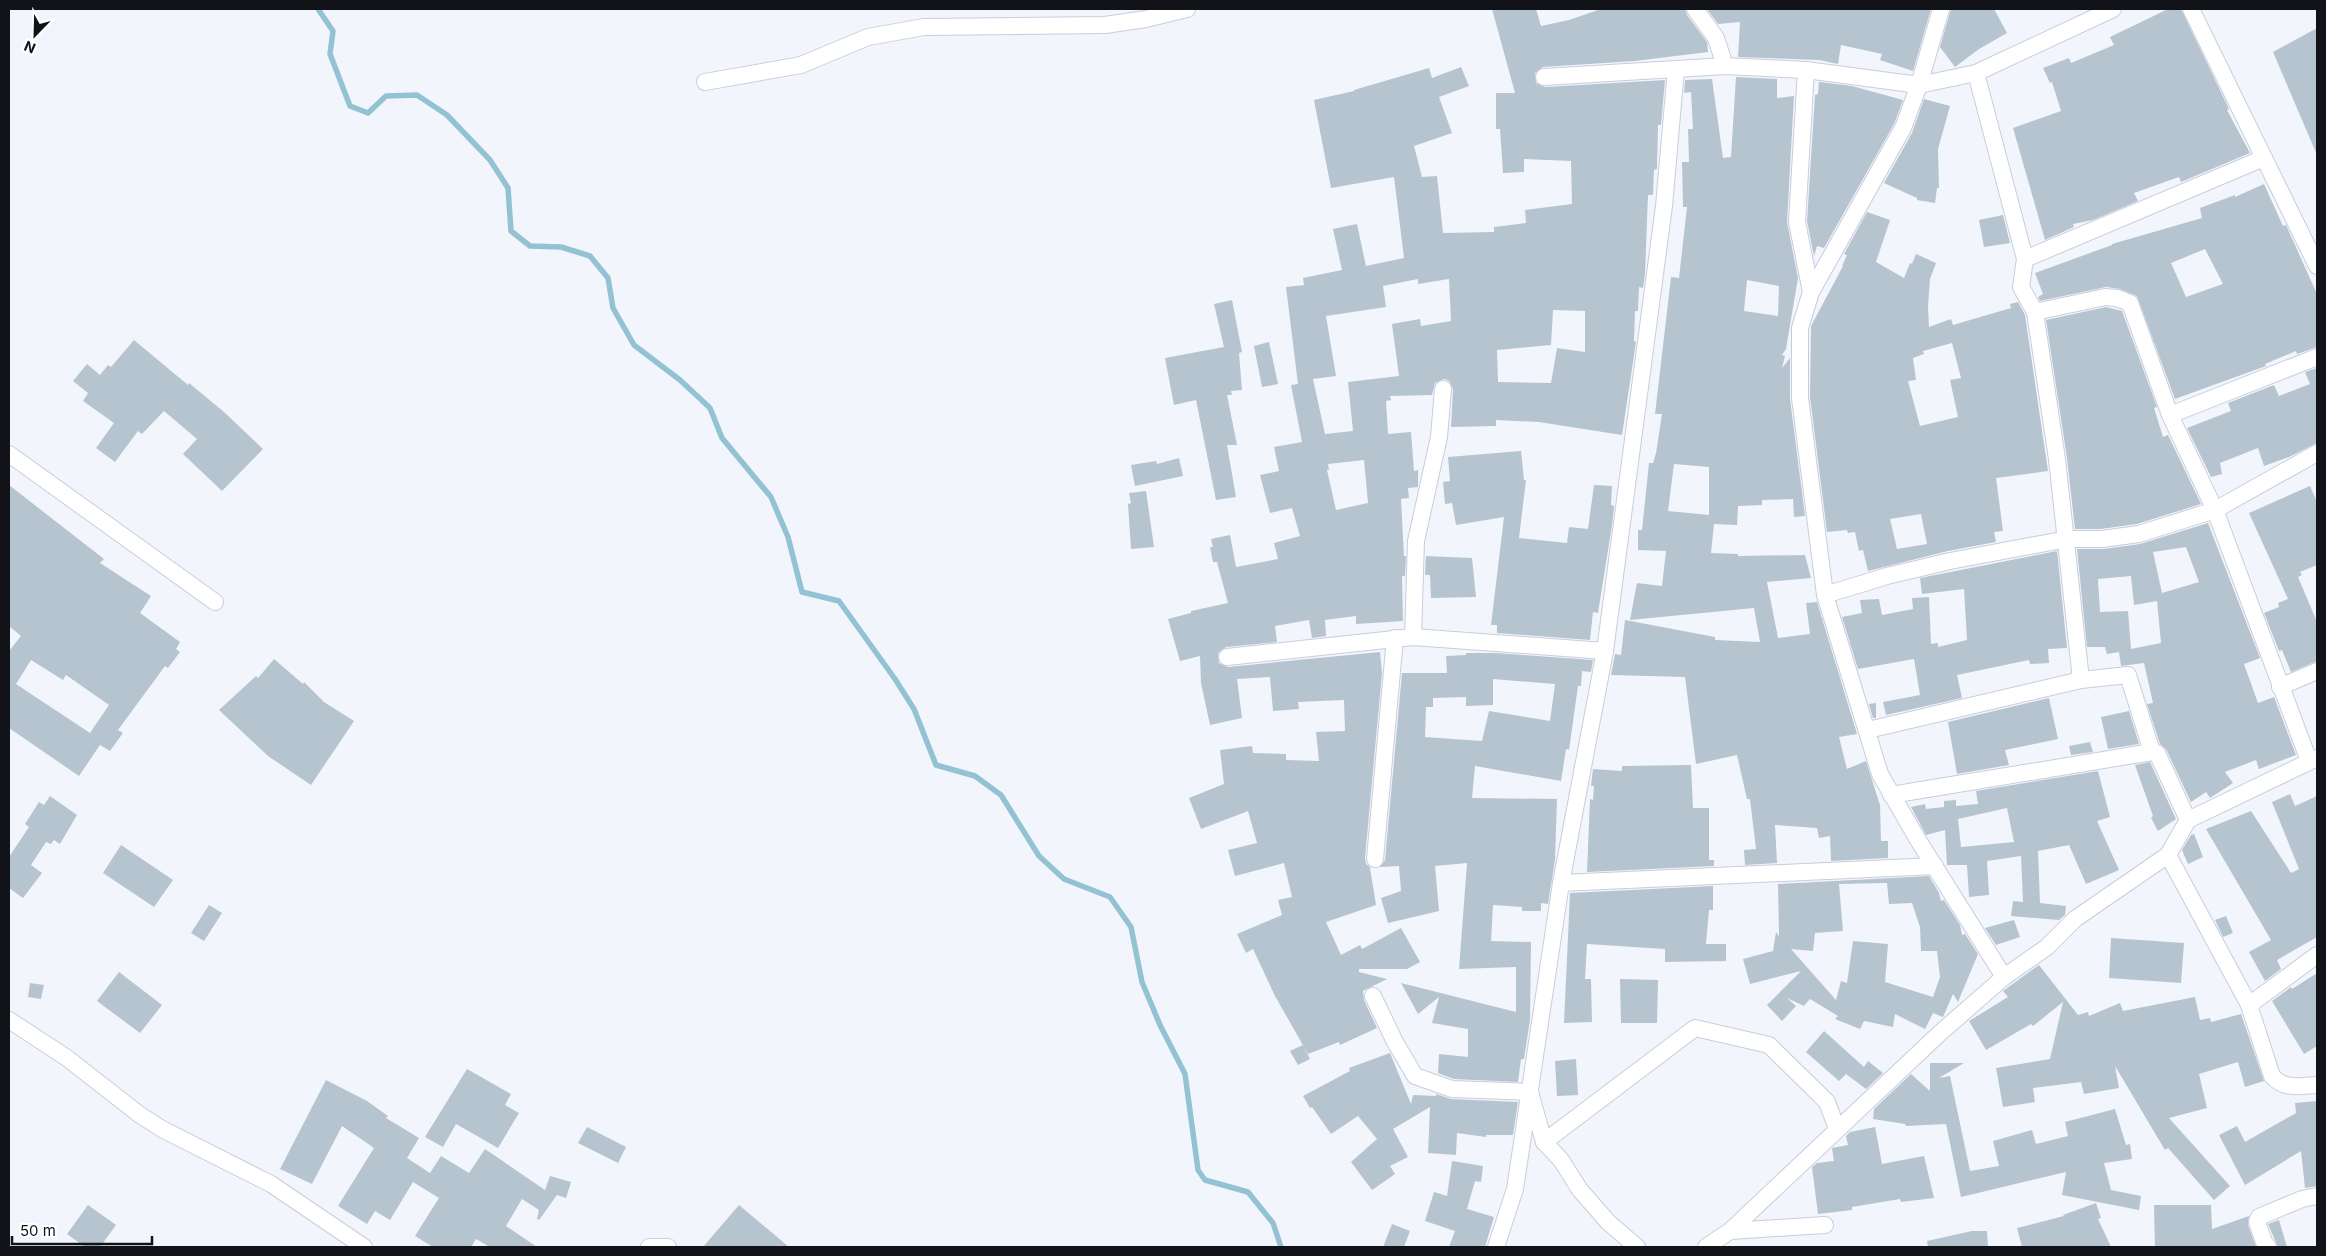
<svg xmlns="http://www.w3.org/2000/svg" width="2326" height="1256" font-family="Inter,sans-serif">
	<rect width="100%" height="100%" fill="#f3f5fc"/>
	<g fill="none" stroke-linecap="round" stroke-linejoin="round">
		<path stroke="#93c2d2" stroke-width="5.5" d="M318 9 333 31 330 54 350 106 368 113 386 96 417 95 447 115 490 160 508 188 511 231 530 246 561 247 590 256 608 278 613 308 634 345 680 380 710 408 722 438 771 497 788 537 802 592 839 601 895 679 914 709 936 765 975 776 1001 795 1039 856 1064 879 1110 897 1131 927 1142 982 1160 1025 1185 1074 1198 1170 1205 1180 1248 1192 1273 1223 1281 1247"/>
	</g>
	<g fill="#b6c4d0" fill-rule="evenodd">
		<path d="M1492 9H1536L1541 26 1569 20 1601 9H1685L1687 15 1707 42 1708 52 1635 61 1543 67 1535 73 1536 83 1545 87 1665 80 1661 125H1658L1657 169 1654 170 1653 195H1648L1645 274 1643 288 1639 287 1638 311H1635L1634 341 1636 342 1622 435 1539 422 1496 420V426L1451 427 1453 389 1449 381 1444 379 1435 383 1432 395 1390 396 1391 400 1386 401 1388 434 1411 432 1414 471 1418 470V487L1408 488 1409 498 1401 499 1404 556H1406L1405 576H1402L1403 621 1356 624V616L1325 620 1326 636 1312 638 1309 620 1275 626 1277 642 1226 647 1218 653 1219 663 1228 667 1380 652 1382 673 1365 858 1366 864 1371 868H1370L1376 905 1326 922 1341 955 1360 945 1362 949 1401 928 1420 962 1407 969H1359V972L1387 979 1363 991 1364 1000 1377 1028 1340 1045 1339 1042 1308 1054 1275 996 1253 949 1246 953 1237 934 1282 915 1278 900 1292 897 1284 863 1235 876 1228 850 1257 843 1248 811 1201 829 1189 798 1224 784 1220 750 1252 746 1253 753 1286 754V760L1319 761 1316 732 1345 731 1344 700 1298 702 1299 709 1273 711 1270 677 1237 679 1242 718 1210 725 1201 683 1200 656 1180 661 1168 619 1191 613V611L1228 603 1217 562H1213L1210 547H1213L1211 539 1230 535 1236 567 1278 559 1274 543 1300 536 1292 508 1270 513 1260 475 1279 471 1274 447 1302 442 1291 385 1298 384 1286 287 1304 285 1303 278 1342 270 1333 229 1357 224 1366 266 1404 258 1394 177 1331 188 1314 100 1354 91V90L1429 68 1432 78 1461 67 1469 86 1439 97 1452 133 1414 146 1422 177 1437 176 1443 233 1494 232V227L1526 223 1525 210 1572 204 1571 161 1524 159V172L1503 173 1500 129H1496V93H1515ZM1418 279V284L1449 279 1451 321 1421 326 1420 319 1392 324 1399 376 1348 382 1353 431 1325 434 1313 379 1336 376 1326 316 1386 307 1383 286ZM1553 310 1585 311V352L1557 348 1551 383 1498 382 1497 350 1551 345ZM1364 460 1368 503 1336 510 1327 470H1329L1328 464Z"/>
		<path d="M1707 9H1931L1913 71 1880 60 1882 54 1841 45 1838 64 1819 60 1738 57 1740 22 1718 24Z"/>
		<path d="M1951 9H1994L2007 33 1979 49 1955 67 1940 47Z"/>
		<path d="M2168 9H2181L2229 109 2227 110 2250 153 2181 182 2179 177 2134 193 2138 201 2093 220 2073 224 2074 227 2045 240 2013 128 2061 111 2052 82 2050 83 2043 68 2069 58 2071 63 2114 45 2110 37Z"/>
		<path d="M2317 28V155L2273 52Z"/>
		<path d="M1736 77 1777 79V98L1794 96 1787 222 1798 278 1786 349 1782 355 1785 356 1782 368 1790 358V399L1805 516 1794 517 1793 499 1762 500V505L1738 506 1737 525 1714 524 1711 553 1738 554V556L1805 555 1811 578 1767 582 1778 638 1810 634 1806 603 1817 602 1857 734 1839 737 1847 769 1866 761 1880 805 1881 841H1888V858L1831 861 1830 836 1819 838 1817 828 1775 825 1777 863 1745 865 1744 850 1756 849 1750 799H1747L1737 755 1696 764 1685 677 1611 675 1615 654 1621 655 1625 620 1715 637V640L1760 642 1754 608 1630 620 1637 583 1662 586 1666 551 1638 550V530H1642L1649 463H1653L1656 453 1662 414H1655L1671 277 1679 278 1687 207H1683L1682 162H1689L1688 129H1693L1691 92 1684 93 1685 80 1712 79 1723 158 1731 157ZM1747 280 1779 286 1778 316 1744 311ZM1674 464 1709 467V515L1668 511Z"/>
		<path d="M1819 82 1852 86 1903 100 1894 124 1824 248 1817 246 1814 256 1807 221 1815 95 1818 94Z"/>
		<path d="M1924 99 1950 106 1938 149 1939 188H1937L1935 203 1917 200V198L1884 183 1912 133Z"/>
		<path d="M2264 184 2283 226 2286 225 2317 294V347L2297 354 2296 351 2265 364 2266 366 2175 399 2137 296 2120 289 2106 287 2040 301 2038 297 2043 294 2035 273 2112 245V244L2202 218 2200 208 2235 195V197ZM2205 249 2223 284 2186 297 2171 263Z"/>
		<path d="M1867 212 1890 220 1876 262 1904 278 1910 263 1912 264 1916 254 1936 263 1930 279 1928 306 1929 327 1951 319 1953 325 2011 308 2010 304 2018 302 2025 315 2048 471 1996 478 2003 531 1994 532 1996 542 1948 551 1868 571 1863 550 1859 551 1855 532 1848 533 1847 530 1827 532 1810 397 1811 326 1843 266H1842L1847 255 1844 254ZM1952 343 1961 378 1950 380 1958 417 1920 426 1908 381 1916 380 1913 358 1924 354 1923 351ZM1921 514 1927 544 1897 549 1890 519Z"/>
		<path d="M2003 215 2010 243 1984 247 1979 220Z"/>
		<path d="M1232 300 1242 352 1239 353 1242 390 1231 391 1232 395H1227L1237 445H1227L1236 497 1216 500 1196 400 1174 405 1165 358 1224 347 1214 304Z"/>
		<path d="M2106 307 2122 311 2157 407 2154 408 2163 437 2168 435 2201 504 2137 524 2101 529H2075L2067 458 2046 320Z"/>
		<path d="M134 340 188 385 189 383 224 412 263 449 222 491 183 454 197 439 164 411 142 434 138 431 115 462 96 448 114 423 83 401 88 393 73 381 87 364 100 375 108 365 111 367Z"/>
		<path d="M1269 342 1278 384 1262 387 1254 346Z"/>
		<path d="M2317 368V443L2289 457 2264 466 2258 448 2220 463 2222 474 2211 477 2187 428 2231 411 2228 403 2274 385 2279 396 2310 384 2305 372Z"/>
		<path d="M1521 451 1524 480H1526L1519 538 1567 543 1569 527 1588 529 1594 485 1612 486 1611 505 1614 506 1612 525 1598 613 1593 612 1590 640 1497 633V625H1491L1504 517 1456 525 1452 503 1445 504 1443 482 1450 481 1448 457Z"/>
		<path d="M1179 458 1183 476 1135 486 1131 465 1156 461 1157 464Z"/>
		<path d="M9 485 104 559 100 563 151 596 140 613 180 642 176 649 180 652 168 668 165 666 118 730 123 733 110 751 100 745 79 776 9 728V651L21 636 9 626ZM31 660 63 680 66 675 109 705 90 733 16 684Z"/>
		<path d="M2310 486 2317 502V565L2300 572 2302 575 2298 577 2317 622V661L2291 672 2282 650 2279 651 2264 613 2279 607 2278 603 2288 599 2249 513Z"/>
		<path d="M1146 491 1154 547 1131 549 1128 504 1131 503 1129 493Z"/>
		<path d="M2208 523 2260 658 2244 664 2258 703 2274 697 2296 755 2259 769 2256 760 2225 772 2233 783 2210 798 2206 792 2191 802 2166 749 2160 744 2147 704 2153 703 2144 663 2121 666 2119 652 2107 654 2105 647H2087L2077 549H2103L2140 544ZM2186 547 2199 582 2162 593 2153 552ZM2131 576 2134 605 2157 601 2161 643 2131 649 2128 611 2100 612 2098 579Z"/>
		<path d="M2057 551 2067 648 2048 649 2049 663 2030 664 2029 660 1957 675 1962 698 1886 715 1883 702 1920 695 1914 659 1858 669 1842 617 1862 613 1860 600 1879 599 1882 615 1913 609 1912 598 1929 597 1931 644 1938 643V647L1967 640 1964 589 1922 594 1920 578Z"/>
		<path d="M1426 556 1472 558 1476 597 1431 598 1430 575H1425Z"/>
		<path d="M1466 653H1496L1593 660 1591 672 1582 671 1581 686H1578L1569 750 1566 749 1561 781 1475 766 1472 798 1557 799 1555 860 1548 904 1541 903V911H1522V907L1493 905 1491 941 1531 942 1530 1020 1524 1059H1521L1518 1082 1454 1079 1438 1073 1439 1054 1468 1057V1029L1432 1023 1439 997 1418 1014 1401 983 1516 1012V967L1459 969 1467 863 1435 866 1439 911 1388 923 1381 898 1401 891 1399 866 1380 867 1385 860 1402 673H1447L1446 656 1466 655ZM1493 679 1555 684 1550 721 1489 711 1482 741 1425 737 1426 707H1433V698L1466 697V706L1493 705Z"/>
		<path d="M274 659 303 684 304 682 324 702 354 721 311 785 268 756 219 710 256 676 258 678Z"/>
		<path d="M2049 698 2058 739 2005 750 2009 765 1957 774 1948 722Z"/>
		<path d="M1876 703V718H1873L1869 704Z"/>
		<path d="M2129 711 2139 744 2108 749 2101 717Z"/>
		<path d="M2090 742 2093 752 2071 755 2069 746Z"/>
		<path d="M2150 762 2176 819 2158 831 2151 818 2153 816 2135 765Z"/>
		<path d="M1691 765 1693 808H1709V860H1714V866L1587 872 1590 799 1593 800 1594 786H1591L1593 769 1622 771V766Z"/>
		<path d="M2098 771 2110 817 2097 821 2119 870 2086 884 2069 845 2038 851 2040 903 2066 906 2065 915 2059 920 2011 916 2013 901 2023 902 2021 856 1987 861 1989 895 1969 897 1967 865H1947L1945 830 1926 835 1911 807 1925 804 1926 809 1944 807V801L1956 800V806L1978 804 1976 791ZM2007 808 2014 842 1961 847 1958 819Z"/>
		<path d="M2290 794 2295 806 2317 796V937L2277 960 2281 969 2265 981 2249 952 2271 940 2206 829 2251 811 2291 873 2299 869 2272 802Z"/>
		<path d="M50 796 77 815 60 844 54 840 51 844 46 842 31 865 42 873 23 898 9 888V857L29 827 25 824 39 802 44 805Z"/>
		<path d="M2194 834 2203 857 2188 864 2182 850 2191 835Z"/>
		<path d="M121 845 173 880 154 907 103 873Z"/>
		<path d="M1929 876 1939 893 1941 901 1944 900 1960 925 1962 935 1965 934 1978 954 1958 1002 1953 994 1943 1017 1933 1013 1925 1029 1895 1014 1893 1027 1864 1021 1860 1029 1835 1019 1838 1016 1810 999 1804 1006 1787 998 1796 1006 1782 1021 1767 1005 1801 971 1750 984 1743 959 1773 951 1776 932 1779 936 1778 884ZM1887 883 1889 904 1912 903 1920 927 1921 951H1937L1940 977 1933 997 1885 982 1888 944 1853 941 1847 983 1841 981 1836 1000 1791 949 1813 951 1815 933 1843 931 1839 884Z"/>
		<path d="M1713 886V910H1709L1706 944H1726V961L1665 962V949L1587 944 1585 979H1591L1592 1022 1564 1023 1570 893Z"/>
		<path d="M209 905 222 913 204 941 191 933Z"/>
		<path d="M2226 916 2233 933 2223 937 2215 920Z"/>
		<path d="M2014 920 2020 937 1996 945 1985 928Z"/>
		<path d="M2111 938 2184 943 2181 983 2109 978Z"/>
		<path d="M2039 965 2078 1015 2088 1012 2089 1016 2120 1003 2123 1011 2195 997 2200 1020 2210 1018 2211 1022 2241 1014 2264 1081 2245 1087 2238 1062 2199 1074 2207 1108 2169 1118 2230 1186 2214 1200 2168 1148 2165 1150 2115 1066 2119 1088 2084 1094 2081 1082 2033 1088 2035 1102 2003 1107 1996 1068 2050 1059 2063 1002 2033 1026 2031 1024 1986 1050 1969 1021 2008 997 2003 991Z"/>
		<path d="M119 972 162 1005 140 1033 97 1001Z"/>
		<path d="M2317 973V1046L2304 1054 2272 1001 2291 987 2292 989Z"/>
		<path d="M1620 979 1658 980 1657 1023H1621Z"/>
		<path d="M30 983 44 985 41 999 28 997Z"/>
		<path d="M1824 1031 1864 1067 1868 1061 1883 1073 1866 1089 1846 1074 1839 1081 1806 1052Z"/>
		<path d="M1303 1045 1310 1059 1298 1065 1290 1051Z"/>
		<path d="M1390 1053 1411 1104 1413 1095 1436 1096V1094L1451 1099 1518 1102 1513 1135H1486V1137L1457 1133 1456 1155 1428 1153 1430 1107 1393 1129 1408 1157 1390 1166 1395 1174 1372 1190 1351 1162 1377 1139 1358 1116 1331 1134 1312 1107 1310 1108 1303 1096 1350 1071 1349 1068Z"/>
		<path d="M1576 1059 1578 1095 1557 1096 1555 1061Z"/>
		<path d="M1930 1063H1964L1939 1078 1950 1076 1970 1171 1999 1166 1993 1141 2032 1130 2036 1144 2068 1136 2065 1122 2115 1109 2126 1145 2130 1144 2132 1159 2104 1163 2111 1190 2141 1196 2139 1210 2062 1195 2066 1172 1961 1197 1946 1124 1906 1126 1905 1124 1873 1119 1874 1109 1911 1074 1930 1091Z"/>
		<path d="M467 1069 511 1094 505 1105 519 1113 498 1148 456 1124 443 1147 425 1137Z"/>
		<path d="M326 1080 367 1101 388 1116 386 1118 419 1138 407 1158 430 1173 441 1156 469 1173 485 1149 545 1190 550 1176 571 1182 566 1198 557 1195 539 1220 537 1219 539 1210 522 1199 506 1226 537 1247H490L476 1239 471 1247H433L415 1236 439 1198 413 1182 390 1220 375 1211 367 1224 338 1206 374 1148 342 1126 312 1184 280 1169Z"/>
		<path d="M2317 1101V1186L2305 1188 2301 1151 2245 1185 2219 1135 2237 1126 2245 1142 2296 1113 2295 1103Z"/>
		<path d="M587 1127 626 1147 618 1163 578 1143Z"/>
		<path d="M1875 1127 1882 1164 1924 1156 1934 1198 1901 1202 1900 1199 1852 1207V1210L1818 1214 1812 1167 1817 1163 1834 1161 1832 1148 1848 1145 1846 1136 1850 1132Z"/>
		<path d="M1452 1161 1483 1166 1481 1182 1475 1181 1467 1209 1494 1217 1485 1247H1449L1455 1231 1425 1221 1434 1192 1447 1196Z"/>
		<path d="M2096 1203 2101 1218 2098 1219 2111 1247H2022L2017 1228 2064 1216 2063 1215Z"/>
		<path d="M88 1205 116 1225 100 1247H85L67 1234Z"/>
		<path d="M739 1205 789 1247H703Z"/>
		<path d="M2154 1205H2211L2212 1229 2249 1216 2248 1225 2256 1247H2155Z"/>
		<path d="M2279 1220 2287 1247H2278L2268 1224Z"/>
		<path d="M1392 1224 1410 1231 1404 1247H1383Z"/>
		<path d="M1972 1231H1987L1988 1247H1928L1927 1241Z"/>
	</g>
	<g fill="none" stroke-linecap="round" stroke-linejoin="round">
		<defs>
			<g id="street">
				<path d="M1695 9 1716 38 1725 66"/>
				<path d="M1941 9 1919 85 1903 128 1811 292 1800 328V398L1825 595 1880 774 1918 840 2004 977"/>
				<path d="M2191 9 2317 266"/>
				<path d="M1806 70 1797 222 1811 292"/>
				<path d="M1976 73 2025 259 2021 287 2035 312 2057 459 2081 680"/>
				<path d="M1544 77 1725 66 1806 70 1919 85 1976 73 2113 9"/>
				<path d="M705 82 801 65 868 37 924 27 1105 25 1146 19 1187 9"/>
				<path d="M2025 259 2264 158"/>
				<path d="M2035 312 2105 297 2117 298 2130 303 2170 415 2215 510 2309 761"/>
				<path d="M2170 415 2317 357"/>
				<path d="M9 454 215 602"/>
				<path d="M1825 595 1887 576 1950 561 2067 539H2102L2139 534 2215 510 2317 453"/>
				<path d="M1413 637 1416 541 1439 437 1443 389"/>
				<path d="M1227 657 1413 637 1605 651"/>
				<path d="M2280 687 2317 671"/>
				<path d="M1868 730 2081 680 2128 675 2152 752"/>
				<path d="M1891 795 2152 752 2157 753 2188 820"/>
				<path d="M2168 855 2249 1005 2272 1076C2284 1090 2300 1086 2317 1085"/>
				<path d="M1375 859 1395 638"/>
				<path d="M1561 883 1935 866"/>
				<path d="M1373 996 1395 1042 1415 1076 1452 1089 1530 1092 1544 1142 1561 1160 1580 1190 1608 1222 1637 1247"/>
				<path d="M2249 1005 2317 955"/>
				<path d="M9 1020 67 1058 140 1115 162 1129 271 1184 364 1247"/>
				<path d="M1544 1142 1695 1028 1769 1045 1827 1102 1837 1129"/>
				<path d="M1730 1231 1825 1225"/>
				<path d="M649 1247H668"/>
				<path d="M1496 1247 1515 1189 1561 883 1605 651 1664 206 1676 69"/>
				<path d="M1706 1247 1730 1231 1940 1033 2004 977 2047 947 2075 919 2168 855 2188 820 2317 758"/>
				<path d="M2268 1247 2264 1242 2257 1222 2259 1217 2302 1199 2317 1196"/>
			</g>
		</defs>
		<use href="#street" stroke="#c8cddd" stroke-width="18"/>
		<use href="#street" stroke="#fff" stroke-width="16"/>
	</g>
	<rect width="2326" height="1256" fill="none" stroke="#111318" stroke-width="20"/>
	<g transform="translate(35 35) rotate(203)" stroke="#ffffff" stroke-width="4" paint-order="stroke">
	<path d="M0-4L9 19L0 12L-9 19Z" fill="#111318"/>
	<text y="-8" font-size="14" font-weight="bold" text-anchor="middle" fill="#111318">N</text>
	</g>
	<path d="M12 1236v8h140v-8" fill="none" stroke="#111318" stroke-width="2.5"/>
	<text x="20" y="1236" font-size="15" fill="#111318" stroke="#ffffff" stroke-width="4" paint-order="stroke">50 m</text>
</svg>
